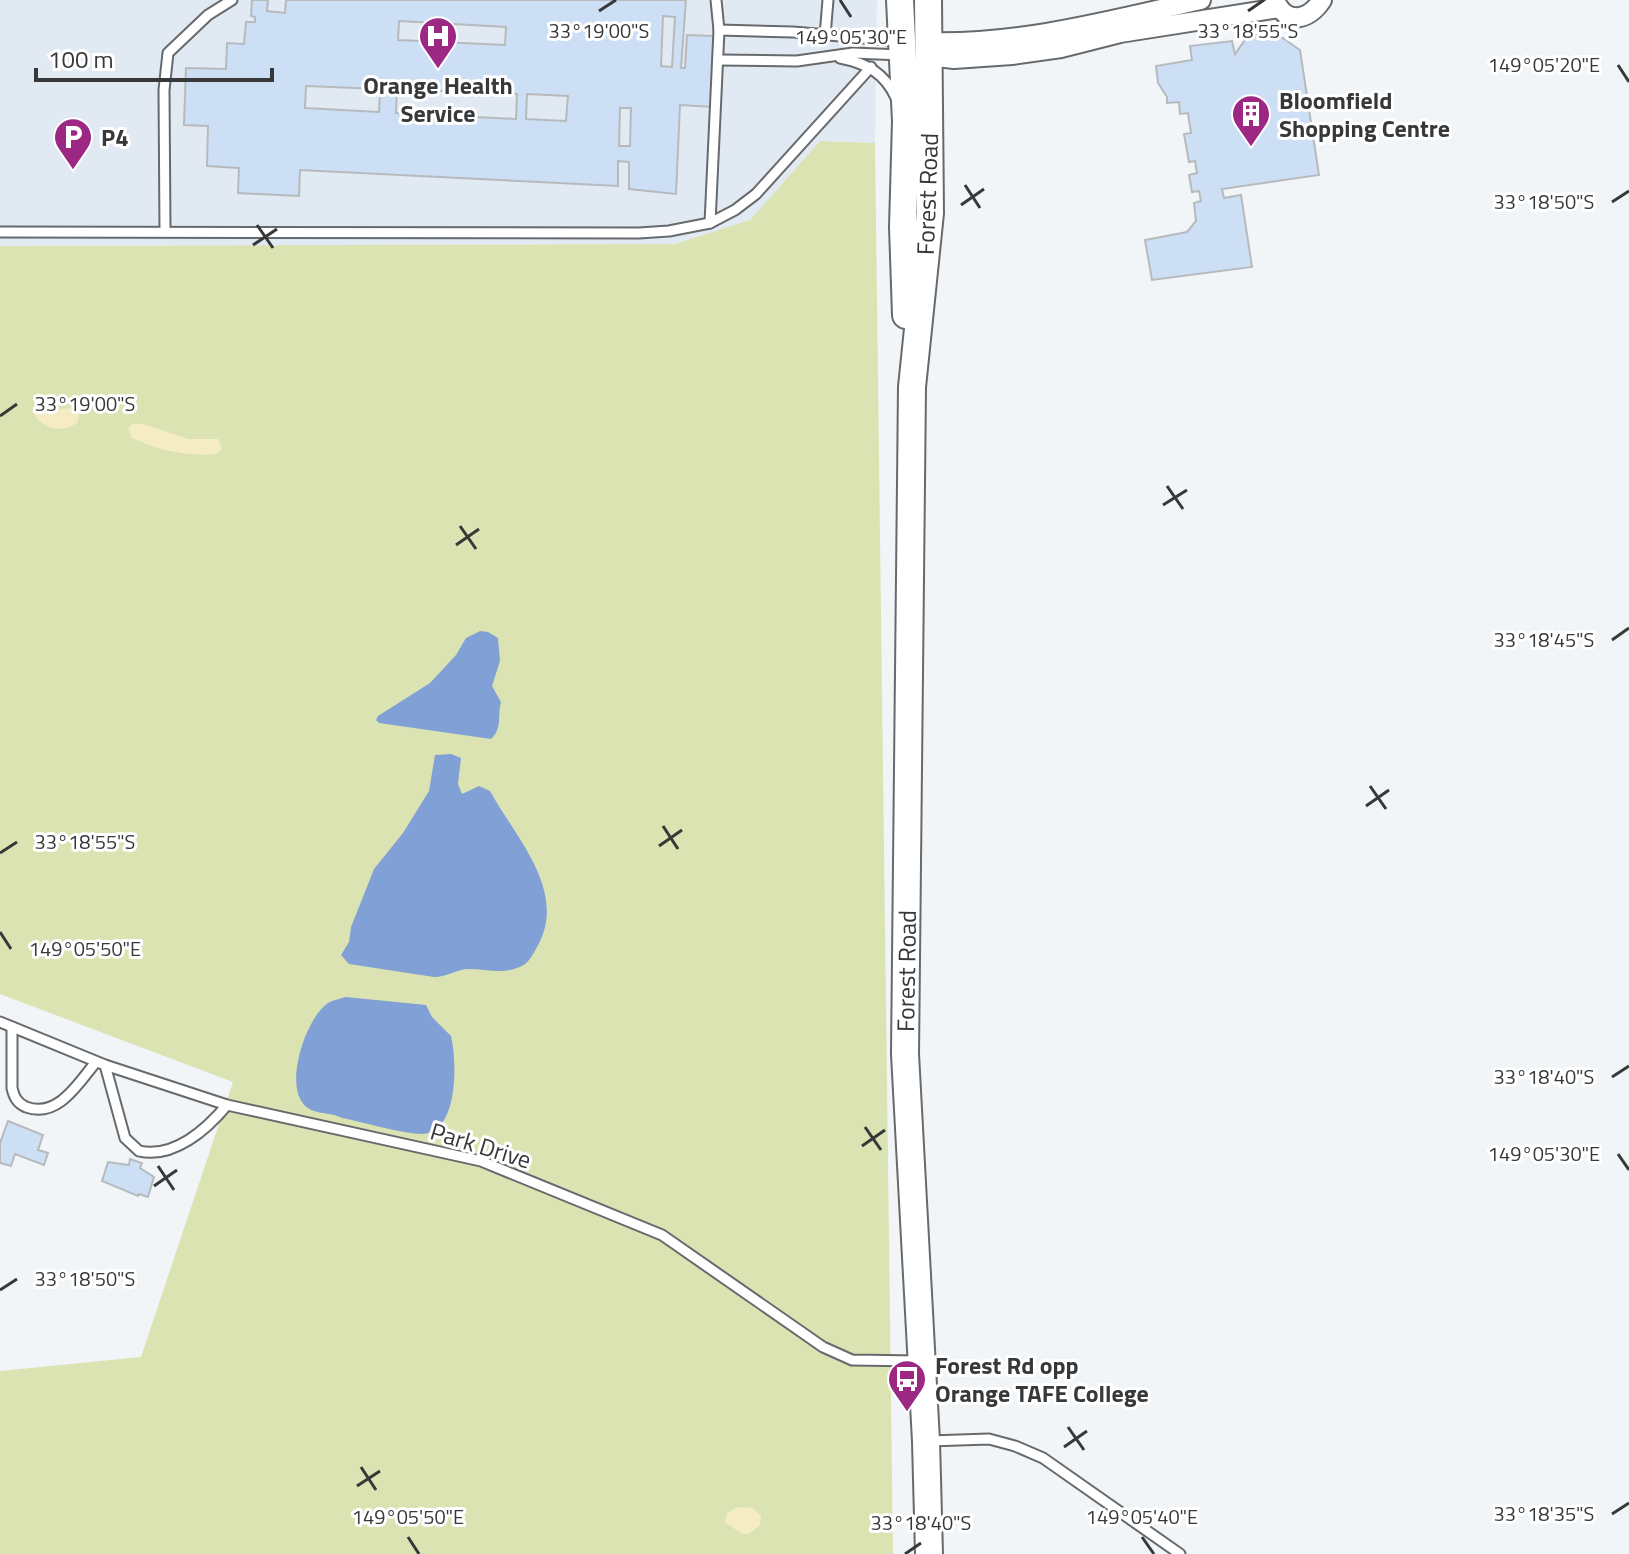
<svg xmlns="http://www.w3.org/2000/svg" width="1629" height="1554" font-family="'Titillium Web',sans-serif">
	<rect width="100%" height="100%" fill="#f2f5f8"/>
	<path fill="#e1e9f3" d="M0 0H877L875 143 820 141 750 220 675 244 0 246Z"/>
	<path fill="#dce3b2" d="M820 141 875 143 893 1554H0V1371L141 1357 233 1082 0 994V246L675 244 750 220Z"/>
	<g fill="#f5ebc5">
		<path d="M43 403 54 410 69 408 79 414 78 422C63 434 44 430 34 414L36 406Z"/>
		<path d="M132 424H143L188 439H218L222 448 217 454C189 457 157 450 132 438L128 429Z"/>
		<path d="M738 1507 753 1508 761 1516 760 1525 749 1534H742L725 1522 727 1513Z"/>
	</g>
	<g fill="#81a0d6">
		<path d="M480 631 488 632 498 638 500 661 492 686 501 702C497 716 503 728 491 739L379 723 376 720 378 716 430 683 456 655 466 638Z"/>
		<path d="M451 754 461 758 458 784 462 794 479 786 490 791C515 837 569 892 537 947 532 956 528 965 517 968 501 974 486 969 469 969 457 969 447 977 434 977L349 964 341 955 349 942 351 927 374 869 403 833 429 791 435 755Z"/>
		<path d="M346 997 426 1005 432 1017 451 1036C457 1061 459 1133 422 1134 403 1134 363 1122 342 1118 329 1111 311 1116 302 1102 286 1080 306 1018 328 1003 333 1000 339 999 346 997Z"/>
	</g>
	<g fill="#cddff4" stroke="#b7babd" stroke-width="2" fill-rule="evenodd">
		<path d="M252 0H268L267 11 285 13 286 0H686L681 68H685L687 35 715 36 713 107 680 105 676 194 629 189V162L618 161V186L300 170 299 196 238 193 239 168 207 166 208 126 184 125 186 68 226 69 227 43 244 44 246 22H255V17L251 16ZM663 16 675 17 672 67 661 66ZM399 21 506 27 505 45 398 40ZM306 86 380 89 379 112 305 108ZM397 89 517 94 516 119 396 113ZM527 94 568 96 566 121 526 119ZM620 108H631L630 146H619Z"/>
		<path d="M1274 32 1300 50 1319 175 1222 189 1224 198 1241 195 1252 267 1152 280 1145 240 1187 232 1196 221 1194 203 1201 201 1199 191 1192 192 1189 175 1197 173 1195 161 1189 162 1184 134 1191 133 1188 113 1180 114 1179 102 1167 103V97L1158 83 1156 66 1192 60 1190 46 1232 41 1235 54 1247 37Z"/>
		<path d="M8 1121 43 1135 38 1150 48 1153 44 1165 15 1154 11 1166 0 1163V1143Z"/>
		<path d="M130 1159 142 1163 140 1168 154 1177 148 1197 139 1194 138 1196 102 1181 108 1162 129 1165Z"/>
	</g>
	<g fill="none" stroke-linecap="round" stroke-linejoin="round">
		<defs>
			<g id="lane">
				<path d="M719 30 793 32 899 41"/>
				<path d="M825 36 828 0"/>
				<path d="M840 58C866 63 885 73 896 98"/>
				<path d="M718 60 797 61 853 53 902 55"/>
				<path d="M710 223 735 210 756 194 871 67"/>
				<path d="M165 231 164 90 168 53 208 15 232 0"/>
				<path d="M0 232 639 233 669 231 710 223 719 30 716 0"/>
				<path d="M0 1022 105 1065 227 1105 481 1161 662 1235 823 1347 852 1360 919 1361"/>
				<path d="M12 1027V1088C14 1097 17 1103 26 1107 58 1119 79 1082 96 1062"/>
				<path d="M105 1065 125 1138 139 1151C174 1159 207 1129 227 1105"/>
				<path d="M929 1441 989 1439 1015 1446 1043 1458 1180 1554"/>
			</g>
			<g id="street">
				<path d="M1275 0C1286 26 1309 20 1322 0"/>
				<path d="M927 42C1020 45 1111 20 1201 0"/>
				<path d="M928 56 954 59 1012 55 1061 48 1120 33 1279 8"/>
			</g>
			<g id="secondary">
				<path d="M900 0 906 121 903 227 906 315"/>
				<path d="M928 0 930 213 912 387 905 1054 926 1441 929 1554"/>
			</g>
		</defs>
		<use href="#lane" stroke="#676a6c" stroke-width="13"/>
		<use href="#street" stroke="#676a6c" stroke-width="22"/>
		<use href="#secondary" stroke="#676a6c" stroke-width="30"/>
		<use href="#lane" stroke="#fff" stroke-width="9"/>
		<use href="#street" stroke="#fff" stroke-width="18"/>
		<use href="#secondary" stroke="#fff" stroke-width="26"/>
	</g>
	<path fill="none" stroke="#373839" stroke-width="3" d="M840 0 851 17M599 11 616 0M1248 11 1264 0M1618 65 1629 82M965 185 980 208M1612 202 1629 191M961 205 984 189M257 225 273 248M253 245 277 229M0 416 17 404M1167 486 1183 509M1163 505 1187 490M460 526 476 549M456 545 479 529M1612 640 1629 628M1370 786 1386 809M1366 806 1389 790M663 826 678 849M659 846 682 830M0 853 17 842M0 932 11 949M1612 1077 1629 1066M865 1127 881 1150M862 1146 885 1130M1618 1154 1629 1170M158 1166 174 1190M154 1186 177 1170M0 1290 17 1279M1068 1427 1084 1450M1064 1447 1087 1431M361 1467 376 1490M357 1486 380 1471M1612 1514 1629 1503M408 1537 419 1554M1142 1537 1154 1554M905 1554 921 1543"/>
	<defs>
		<symbol id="hospital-pin" viewBox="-11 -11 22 30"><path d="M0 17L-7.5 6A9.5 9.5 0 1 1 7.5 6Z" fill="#9c2884" stroke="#fff"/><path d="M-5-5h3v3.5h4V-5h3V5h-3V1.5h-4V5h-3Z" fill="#fff"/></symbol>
		<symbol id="building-pin" viewBox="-11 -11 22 30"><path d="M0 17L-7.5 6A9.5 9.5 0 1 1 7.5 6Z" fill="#9c2884" stroke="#fff"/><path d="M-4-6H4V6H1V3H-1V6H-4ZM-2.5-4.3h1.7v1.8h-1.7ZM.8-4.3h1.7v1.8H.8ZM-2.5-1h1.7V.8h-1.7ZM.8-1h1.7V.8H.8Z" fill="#fff"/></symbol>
		<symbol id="parking-pin" viewBox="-11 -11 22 30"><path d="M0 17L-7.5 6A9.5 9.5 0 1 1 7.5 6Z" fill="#9c2884" stroke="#fff"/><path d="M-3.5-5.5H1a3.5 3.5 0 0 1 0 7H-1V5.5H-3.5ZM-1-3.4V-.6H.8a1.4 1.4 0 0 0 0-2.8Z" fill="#fff"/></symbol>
		<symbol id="bus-pin" viewBox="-11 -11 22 30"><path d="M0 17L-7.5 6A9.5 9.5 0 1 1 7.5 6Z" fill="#9c2884" stroke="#fff"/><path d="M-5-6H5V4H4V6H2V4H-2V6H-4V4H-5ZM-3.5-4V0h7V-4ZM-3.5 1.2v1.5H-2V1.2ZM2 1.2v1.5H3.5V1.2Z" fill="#fff"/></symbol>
	</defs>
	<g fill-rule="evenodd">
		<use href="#hospital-pin" x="416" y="14" width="44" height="60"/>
		<use href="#building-pin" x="1229" y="92" width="44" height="60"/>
		<use href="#parking-pin" x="51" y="115" width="44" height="60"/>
		<use href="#bus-pin" x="885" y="1357" width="44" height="60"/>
	</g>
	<g text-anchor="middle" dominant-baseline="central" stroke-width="6" stroke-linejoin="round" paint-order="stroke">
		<g font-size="24" font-weight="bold" fill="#373839" stroke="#fff" text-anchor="start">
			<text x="438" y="85" text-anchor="middle">Orange Health<tspan x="438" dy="28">Service</tspan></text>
			<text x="1279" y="100">Bloomfield<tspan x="1279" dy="28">Shopping Centre</tspan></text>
			<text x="101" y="137">P4</text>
			<text x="935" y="1365">Forest Rd opp<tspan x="935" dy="28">Orange TAFE College</tspan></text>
		</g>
		<g font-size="24" fill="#373839" stroke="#fff">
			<text transform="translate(927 194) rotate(-88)">Forest Road</text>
			<text transform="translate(906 971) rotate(-89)">Forest Road</text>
			<text transform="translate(481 1145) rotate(17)">Park Drive</text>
		</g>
	</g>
	<g font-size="20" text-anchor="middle" fill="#373839" stroke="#fff" stroke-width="6" stroke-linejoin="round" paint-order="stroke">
		<text x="599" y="38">33°19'00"S</text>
		<text x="1248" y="38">33°18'55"S</text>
		<text x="851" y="44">149°05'30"E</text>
		<text x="1544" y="72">149°05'20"E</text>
		<text x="1544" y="209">33°18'50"S</text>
		<text x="85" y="411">33°19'00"S</text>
		<text x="1544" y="647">33°18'45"S</text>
		<text x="85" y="849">33°18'55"S</text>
		<text x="85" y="956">149°05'50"E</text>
		<text x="1544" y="1084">33°18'40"S</text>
		<text x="1544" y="1161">149°05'30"E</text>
		<text x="85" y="1286">33°18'50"S</text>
		<text x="1544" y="1521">33°18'35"S</text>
		<text x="408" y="1524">149°05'50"E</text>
		<text x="1142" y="1524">149°05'40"E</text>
		<text x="921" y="1530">33°18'40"S</text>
	</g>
	<path d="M36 68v12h236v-12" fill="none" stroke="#373839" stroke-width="4"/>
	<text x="48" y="68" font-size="24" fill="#373839" stroke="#ffffff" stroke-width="6" paint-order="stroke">100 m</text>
</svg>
